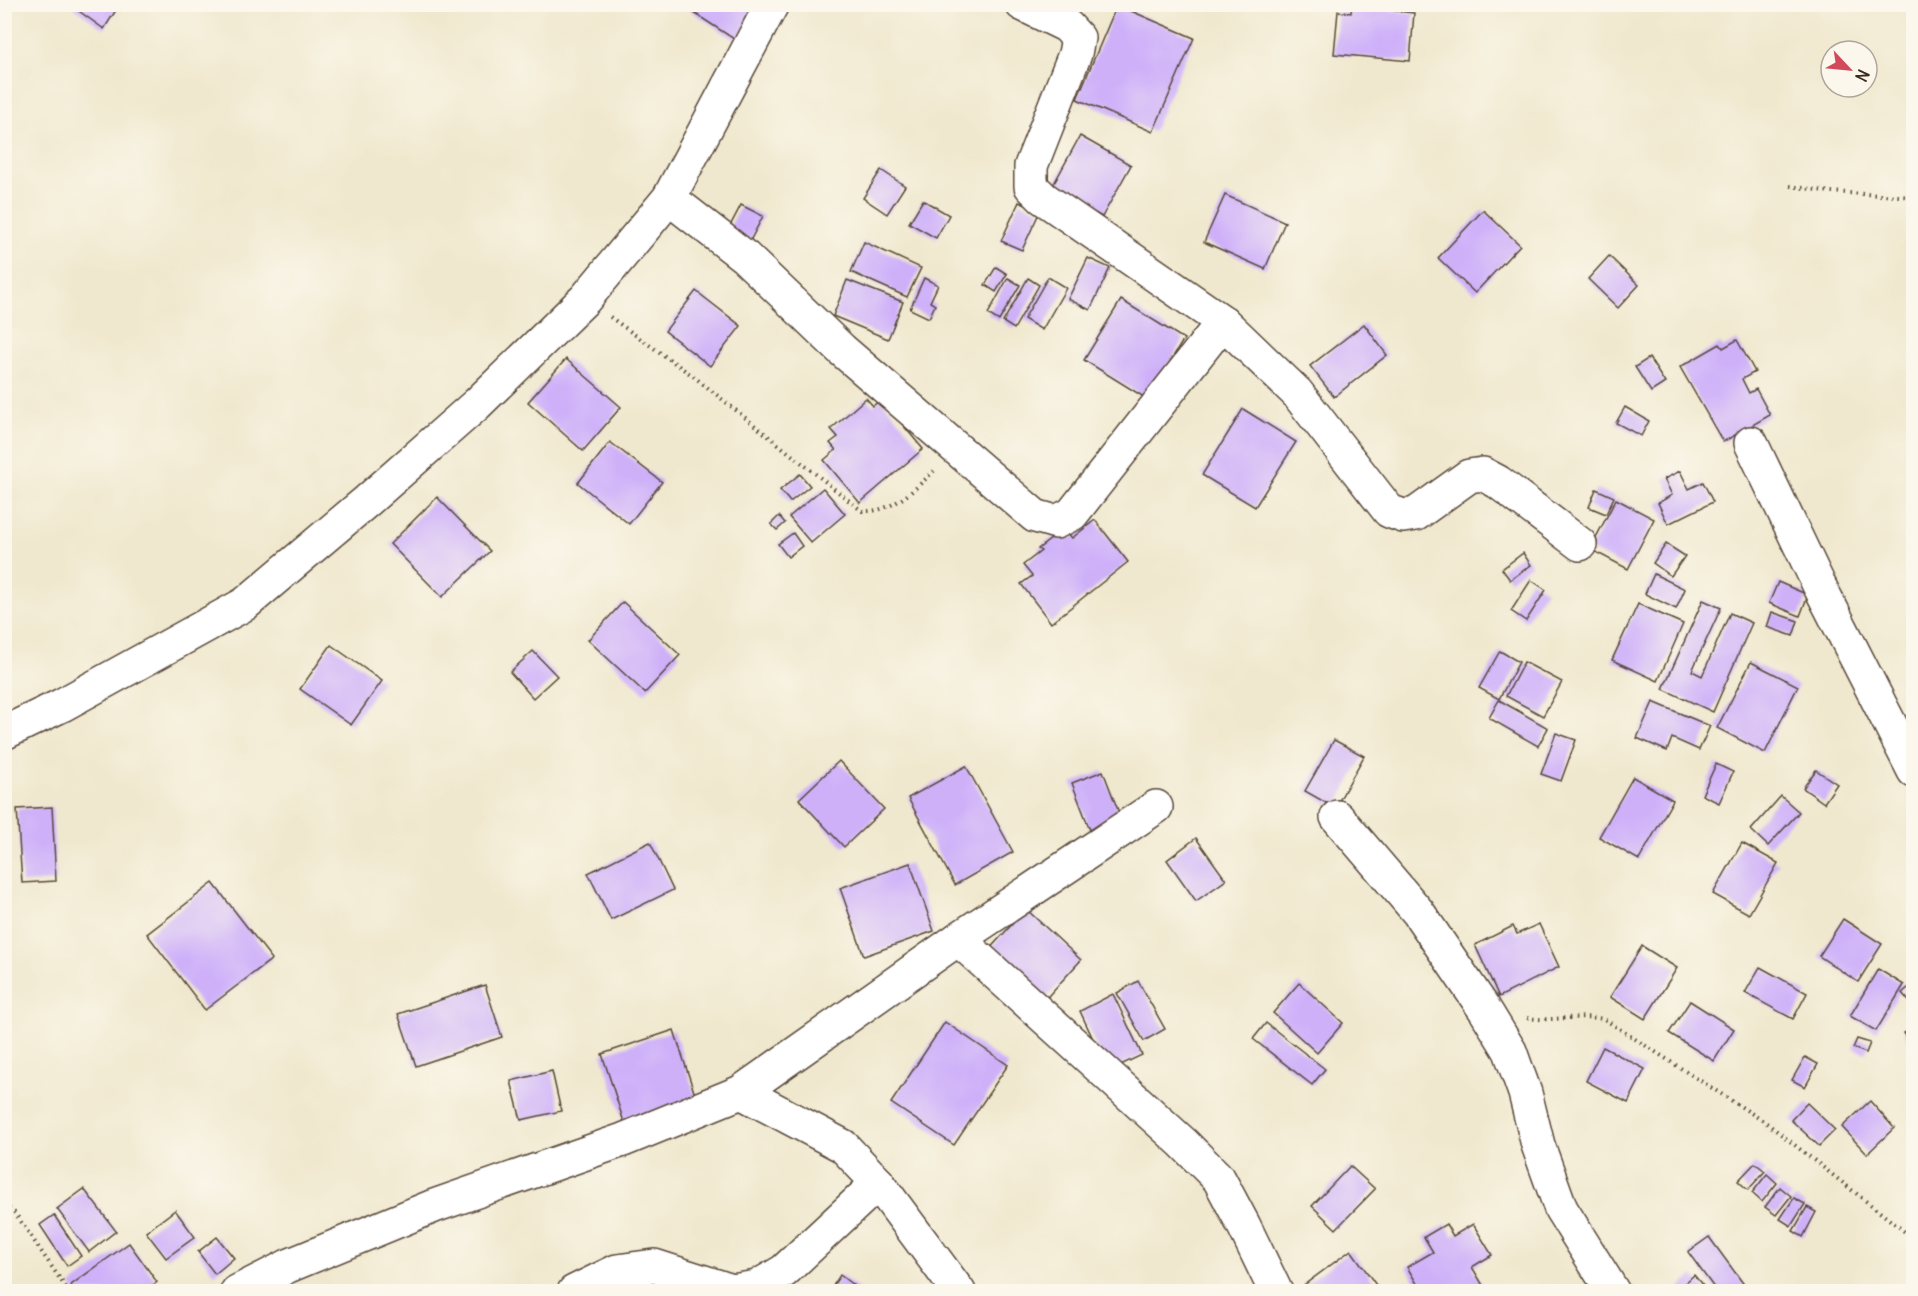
<svg xmlns="http://www.w3.org/2000/svg" width="1918" height="1296" font-family="Delius,sans-serif">
	<rect width="100%" height="100%" fill="#fbf7ec"/>
	<filter id="ink" filterUnits="userSpaceOnUse"><feTurbulence type="fractalNoise" baseFrequency=".0167" numOctaves="2"/><feDisplacementMap in="SourceGraphic" scale="12" xChannelSelector="R" yChannelSelector="G"/><feConvolveMatrix kernelMatrix="1 2 1 2 8 2 1 2 1" color-interpolation-filters="sRGB"/></filter>
	<filter id="wash" filterUnits="userSpaceOnUse"><feTurbulence type="fractalNoise" baseFrequency=".008" numOctaves="4" result="noise"/><feDisplacementMap in="SourceGraphic" scale="24" xChannelSelector="R" yChannelSelector="G"/><feGaussianBlur stdDeviation="1.35" result="paint"/><feColorMatrix in="noise" values="0 0 0 0 0 0 0 0 0 0 0 0 0 0 0 0 0 1.4 0 .05"/><feComposite in="paint" operator="in"/></filter>
	<g filter="url(#wash)">
		<rect width="100%" height="100%" fill="#f0e8ce"/>
		<g id="blocks">
			<g fill="#ceb0f9">
				<path d="M69 4H120L104 29Z"/>
				<path d="M695 4H742L755 12 737 41 691 11Z"/>
				<path d="M1352 4H1391L1390 10 1414 13 1410 61 1334 54 1338 11 1351 13Z"/>
				<path d="M1117 5 1194 38 1153 132 1077 99Z"/>
				<path d="M1080 136 1131 165 1102 217 1051 189Z"/>
				<path d="M881 170 905 186 887 214 863 198Z"/>
				<path d="M1225 195 1285 222 1265 269 1204 242Z"/>
				<path d="M923 200 949 215 936 238 909 223Z"/>
				<path d="M1019 202 1040 211 1022 250 1001 241Z"/>
				<path d="M741 205 763 216 750 241 728 230Z"/>
				<path d="M1483 210 1520 245 1475 293 1438 258Z"/>
				<path d="M864 242 921 268 907 297 851 272Z"/>
				<path d="M1609 256 1639 285 1618 308 1588 279Z"/>
				<path d="M1088 258 1110 268 1090 310 1068 299Z"/>
				<path d="M996 267 1007 274 996 292 985 285Z"/>
				<path d="M1048 277 1066 288 1042 330 1024 319Z"/>
				<path d="M924 278 938 285 930 302 935 305 929 318 910 309Z"/>
				<path d="M1008 278 1020 285 999 321 988 314Z"/>
				<path d="M1028 278 1039 285 1014 329 1003 322Z"/>
				<path d="M847 280 903 302 888 339 833 316Z"/>
				<path d="M696 291 741 326 710 366 665 331Z"/>
				<path d="M1121 300 1184 339 1147 399 1084 360Z"/>
				<path d="M1364 324 1387 355 1334 397 1310 366Z"/>
				<path d="M1737 340 1755 372 1742 379 1749 393 1756 389 1770 415 1723 442 1680 367 1720 344 1723 348Z"/>
				<path d="M1649 358 1665 383 1651 392 1635 367Z"/>
				<path d="M566 359 621 407 583 451 528 402Z"/>
				<path d="M866 398 873 406 881 399 923 449 860 503 824 460 836 450 830 443 838 437 831 429Z"/>
				<path d="M1625 407 1649 421 1641 436 1616 423Z"/>
				<path d="M1243 409 1296 442 1255 507 1202 475Z"/>
				<path d="M610 442 662 482 629 524 578 483Z"/>
				<path d="M1680 471 1689 489 1703 482 1713 502 1668 524 1658 503 1672 495 1664 479Z"/>
				<path d="M800 474 810 486 790 502 780 490Z"/>
				<path d="M823 488 845 514 811 543 789 517Z"/>
				<path d="M1596 489 1614 497 1606 514 1589 507Z"/>
				<path d="M437 497 490 551 442 597 390 544Z"/>
				<path d="M1616 499 1654 519 1628 569 1590 549Z"/>
				<path d="M779 516 785 523 777 530 771 524Z"/>
				<path d="M1095 520 1128 562 1051 623 1021 584 1032 576 1023 565 1041 551 1038 549 1064 529 1072 538Z"/>
				<path d="M793 533 802 546 788 557 778 544Z"/>
				<path d="M1666 544 1685 556 1671 576 1653 563Z"/>
				<path d="M1523 553 1531 565 1510 580 1502 569Z"/>
				<path d="M1654 574 1685 589 1676 609 1645 594Z"/>
				<path d="M1531 580 1546 590 1526 621 1511 611Z"/>
				<path d="M1778 582 1808 595 1800 616 1769 603Z"/>
				<path d="M1703 600 1721 608 1692 671 1702 676 1730 613 1752 623 1713 712 1663 689Z"/>
				<path d="M623 602 680 655 645 693 588 640Z"/>
				<path d="M1638 604 1683 624 1658 681 1612 660Z"/>
				<path d="M1772 612 1798 621 1793 636 1767 627Z"/>
				<path d="M331 645 382 681 351 725 300 689Z"/>
				<path d="M533 651 557 676 533 698 510 672Z"/>
				<path d="M1500 651 1519 662 1499 699 1479 688Z"/>
				<path d="M1524 662 1562 682 1543 716 1506 696Z"/>
				<path d="M1751 662 1798 686 1765 753 1717 728Z"/>
				<path d="M1499 700 1548 728 1538 746 1489 718Z"/>
				<path d="M1653 702 1710 726 1699 750 1672 738 1667 751 1637 738Z"/>
				<path d="M1556 733 1576 740 1561 781 1541 774Z"/>
				<path d="M1334 740 1364 756 1335 808 1305 791Z"/>
				<path d="M839 761 884 809 844 847 799 799Z"/>
				<path d="M1716 764 1733 772 1719 803 1702 795Z"/>
				<path d="M966 766 1013 852 955 885 908 798Z"/>
				<path d="M1816 770 1837 784 1824 803 1803 788Z"/>
				<path d="M1103 771 1121 818 1090 830 1072 783Z"/>
				<path d="M1633 777 1673 800 1639 860 1599 837Z"/>
				<path d="M1781 796 1799 812 1768 846 1751 830Z"/>
				<path d="M52 807 56 881 22 883 17 809Z"/>
				<path d="M1196 838 1226 880 1196 901 1167 860Z"/>
				<path d="M650 842 673 890 611 920 588 873Z"/>
				<path d="M1742 843 1778 863 1749 914 1713 894Z"/>
				<path d="M910 863 934 931 864 956 840 888Z"/>
				<path d="M213 883 272 959 205 1010 147 934Z"/>
				<path d="M1026 909 1081 960 1040 1005 985 954Z"/>
				<path d="M1843 919 1882 944 1858 982 1819 956Z"/>
				<path d="M1539 924 1559 967 1499 997 1475 945 1513 926 1517 934Z"/>
				<path d="M1642 946 1677 968 1645 1019 1610 997Z"/>
				<path d="M1760 967 1807 993 1793 1019 1745 993Z"/>
				<path d="M1878 969 1904 985 1876 1031 1850 1016Z"/>
				<path d="M1138 981 1165 1029 1144 1041 1117 993Z"/>
				<path d="M1299 983 1343 1023 1317 1053 1273 1013Z"/>
				<path d="M1914 983V1007L1902 993Z"/>
				<path d="M485 985 502 1037 416 1066 398 1014Z"/>
				<path d="M1113 994 1142 1055 1108 1071 1080 1011Z"/>
				<path d="M1690 1001 1734 1029 1714 1061 1669 1033Z"/>
				<path d="M945 1022 1008 1065 954 1145 891 1103Z"/>
				<path d="M1266 1023 1325 1069 1312 1085 1253 1039Z"/>
				<path d="M1914 1028V1048L1904 1033Z"/>
				<path d="M674 1030 696 1098 624 1122 602 1054Z"/>
				<path d="M1857 1039 1870 1043 1866 1053 1853 1048Z"/>
				<path d="M1603 1047 1645 1069 1628 1103 1586 1081Z"/>
				<path d="M1805 1057 1818 1064 1805 1087 1792 1080Z"/>
				<path d="M552 1071 561 1111 521 1120 511 1081Z"/>
				<path d="M1870 1101 1894 1128 1867 1154 1842 1127Z"/>
				<path d="M1807 1103 1835 1130 1819 1146 1791 1120Z"/>
				<path d="M1755 1163 1765 1171 1748 1190 1738 1181Z"/>
				<path d="M1350 1166 1375 1189 1336 1229 1312 1206Z"/>
				<path d="M1767 1174 1777 1183 1762 1202 1752 1193Z"/>
				<path d="M1780 1187 1791 1196 1776 1215 1765 1207Z"/>
				<path d="M84 1189 116 1231 89 1252 57 1209Z"/>
				<path d="M1794 1198 1805 1204 1791 1226 1780 1219Z"/>
				<path d="M1807 1207 1816 1212 1803 1237 1793 1231Z"/>
				<path d="M175 1210 195 1237 166 1258 146 1232Z"/>
				<path d="M54 1215 81 1256 67 1266 40 1225Z"/>
				<path d="M1446 1224 1453 1236 1473 1224 1492 1255 1472 1267 1484 1287 1476 1292H1422L1407 1267 1433 1252 1424 1237Z"/>
				<path d="M217 1237 234 1258 215 1274 198 1252Z"/>
				<path d="M1709 1237 1745 1286 1738 1292H1717L1688 1252Z"/>
				<path d="M129 1243 157 1282 144 1292H75L71 1285Z"/>
				<path d="M1351 1250 1381 1292H1302L1300 1288Z"/>
				<path d="M840 1275 862 1292H829Z"/>
				<path d="M1694 1275 1708 1292H1675Z"/>
			</g>
		</g>
	</g>
	<g filter="url(#ink)">
		<use href="#blocks" fill-opacity="0" stroke="#564638" stroke-width="1.5"/>
		<g fill="none" stroke-linecap="round" stroke-linejoin="round">
			<defs>
				<g id="minor">
					<path d="M1022 4 1067 26 1078 38 1075 54 1031 166V186L1043 198 1223 322 1297 393 1389 511 1403 516 1416 514 1469 476 1483 474 1498 482 1580 544"/>
					<path d="M669 198 745 257 842 350 1035 516 1056 522 1072 514 1223 322"/>
					<path d="M1751 443 1820 587 1914 771"/>
					<path d="M4 733 62 705 245 604 367 501 477 404 585 299 669 198 772 4"/>
					<path d="M1337 817 1418 912 1485 1010 1510 1051 1525 1093 1538 1145 1561 1209 1613 1292"/>
					<path d="M958 939 1183 1143 1219 1179 1244 1226 1276 1292"/>
					<path d="M741 1092 843 1146 878 1183 959 1292"/>
					<path d="M237 1292 288 1266 434 1206 623 1140 741 1092 958 939 1156 807"/>
					<path d="M574 1292 617 1271 654 1266 732 1291 757 1287 784 1271 878 1183"/>
				</g>
			</defs>
			<use href="#minor" stroke="#564638" stroke-width="36"/>
			<g stroke="#564638" stroke-width="4" stroke-dasharray="1.5 4.5" stroke-linecap="butt">
				<path d="M1790 186 1831 192 1914 197"/>
				<path d="M610 317 693 376 862 511C892 513 914 490 934 471"/>
				<path d="M1527 1018C1553 1022 1578 1014 1604 1019L1768 1124 1914 1239"/>
				<path d="M4 1205 15 1213 69 1292"/>
			</g>
			<use href="#minor" stroke="#fff" stroke-width="33"/>
		</g>
	</g>
	<rect width="1918" height="1296" fill="none" stroke="#fbf7ec" stroke-width="24"/>
	<g transform="translate(1849 69) rotate(116)"><circle r="28" fill="#fbf7ec" stroke="#aea59a" stroke-width="1.5"/>
	<path d="M0-4.5L10 22L0 15L-10 22Z" fill="#d1495b"/>
	<text y="-9" font-size="16" font-weight="bold" text-anchor="middle" fill="#3b2a1e">N</text>
	</g>
</svg>
